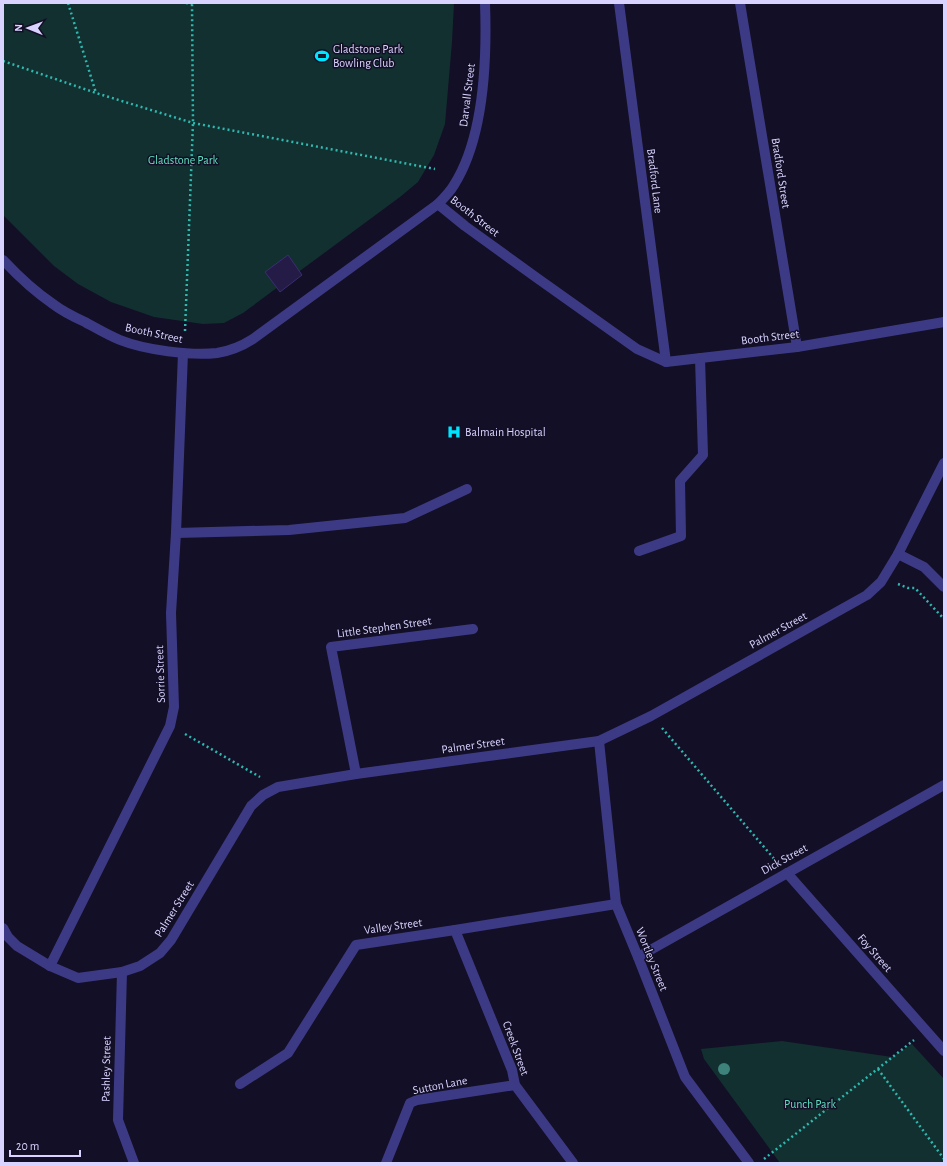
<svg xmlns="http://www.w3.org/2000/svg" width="947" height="1166" font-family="'Alegreya Sans',sans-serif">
	<rect width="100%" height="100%" fill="#130f26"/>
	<g fill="#12302f">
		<path d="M3 3H454L452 42 445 124 434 155 418 182 400 197 243 313 224 323 203 324 154 317 111 302 78 284 54 266 3 215Z"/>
		<path d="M782 1041 892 1057 912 1044 944 1079V1163H780L704 1059 701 1049Z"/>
	</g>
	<path fill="#241b47" stroke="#3b2d73" d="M288 255 302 275 280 292 265 272Z"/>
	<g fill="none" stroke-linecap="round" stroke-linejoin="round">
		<g stroke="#2fb8b0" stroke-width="2.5" stroke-dasharray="2 3" stroke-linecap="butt">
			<path d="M68 3 96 93"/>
			<path d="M186 3 192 4"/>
			<path d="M3 61 96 93 193 123 435 169"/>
			<path d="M185 331 193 123 192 3"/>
			<path d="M898 584 908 588H915L944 619"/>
			<path d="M662 728 776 861"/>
			<path d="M185 734 260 777"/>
			<path d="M878 1069 944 1159"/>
			<path d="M764 1159 914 1040"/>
		</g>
		<g stroke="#3d3a85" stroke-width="10">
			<path d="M619 3 666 362"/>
			<path d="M176 533 289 530 405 518 467 489"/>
			<path d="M639 551 681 536 680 481 703 455 700 358"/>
			<path d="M356 774 331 647 473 629"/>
		</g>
		<g stroke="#3d3a85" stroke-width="10">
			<path d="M740 3 797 347"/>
			<path d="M438 204C444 198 450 192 454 185 485 136 487 59 485 3"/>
			<path d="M3 260C18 276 35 292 53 304 62 311 74 317 85 322 96 328 108 335 120 340 145 350 191 356 217 353 230 351 242 346 253 339L438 204 465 226 537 278 637 349 666 362 797 347 944 322"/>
			<path d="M898 554 924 567 944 587"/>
			<path d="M599 741 616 904 638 957 685 1077 749 1163"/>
			<path d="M787 873 944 1051"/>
			<path d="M3 928 8 937 17 946 50 966 78 978 122 972 140 966 160 953 171 940 251 806 263 795 278 787 356 774 599 741 651 716 867 595 881 582 898 554 944 463"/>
			<path d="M455 930 512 1070 515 1085 573 1163"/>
			<path d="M638 957 944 785"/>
			<path d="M50 966 170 726 174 707 171 613 176 533 183 353"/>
			<path d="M122 972 118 1120 134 1163"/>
			<path d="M240 1084 288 1053 356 945 455 930 616 904"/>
			<path d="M386 1163 410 1103 417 1100 515 1085"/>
		</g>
	</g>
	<circle fill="#3d827b" cx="724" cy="1069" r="6"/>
	<defs>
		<symbol id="stadium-bare" viewBox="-9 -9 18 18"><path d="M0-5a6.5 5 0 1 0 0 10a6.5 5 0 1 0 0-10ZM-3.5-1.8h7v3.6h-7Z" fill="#00e5ff" stroke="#130f26" stroke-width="2.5" paint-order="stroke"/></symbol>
		<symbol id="hospital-bare" viewBox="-9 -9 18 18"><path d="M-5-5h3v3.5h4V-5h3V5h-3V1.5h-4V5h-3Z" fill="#00e5ff" stroke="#130f26" stroke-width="2.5" paint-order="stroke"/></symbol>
	</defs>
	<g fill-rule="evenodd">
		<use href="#stadium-bare" x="312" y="46" width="20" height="20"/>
		<use href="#hospital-bare" x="444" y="422" width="20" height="20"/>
	</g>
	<g text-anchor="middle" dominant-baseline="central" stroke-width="3" stroke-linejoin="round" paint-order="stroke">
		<g font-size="12" fill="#d9d4ff" stroke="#130f26" text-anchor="start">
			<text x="333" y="49">Gladstone Park<tspan x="333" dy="14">Bowling Club</tspan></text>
			<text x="465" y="432">Balmain Hospital</text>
		</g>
		<g font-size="12" fill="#d9d4ff" stroke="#130f26">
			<text transform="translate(467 95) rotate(-83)">Darvall Street</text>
			<text transform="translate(781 173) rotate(81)">Bradford Street</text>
			<text transform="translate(655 181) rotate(83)">Bradford Lane</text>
			<text transform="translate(475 216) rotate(38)">Booth Street</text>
			<text transform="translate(154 333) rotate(12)">Booth Street</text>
			<text transform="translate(770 337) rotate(-7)">Booth Street</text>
			<text transform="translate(384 627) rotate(-8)">Little Stephen Street</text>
			<text transform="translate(778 630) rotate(-29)">Palmer Street</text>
			<text transform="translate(160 674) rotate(-92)">Sorrie Street</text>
			<text transform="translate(473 745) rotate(-8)">Palmer Street</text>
			<text transform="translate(784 859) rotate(-29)">Dick Street</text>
			<text transform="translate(174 909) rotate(-58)">Palmer Street</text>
			<text transform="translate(393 926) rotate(-8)">Valley Street</text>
			<text transform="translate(875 953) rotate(49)">Foy Street</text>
			<text transform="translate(652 959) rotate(68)">Wortley Street</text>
			<text transform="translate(516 1048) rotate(70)">Creek Street</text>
			<text transform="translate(106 1069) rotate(-89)">Pashley Street</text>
			<text transform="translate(440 1085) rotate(-11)">Sutton Lane</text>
		</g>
		<g font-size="12" fill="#5fe0c0" stroke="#130f26">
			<text x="183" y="160">Gladstone Park</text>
			<text x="810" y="1104">Punch Park</text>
		</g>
	</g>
	<rect width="947" height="1166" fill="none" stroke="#d9d4ff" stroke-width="8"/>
	<g transform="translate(28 28) rotate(271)" stroke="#130f26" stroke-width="3" paint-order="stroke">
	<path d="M0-3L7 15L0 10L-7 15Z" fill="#d9d4ff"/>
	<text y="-6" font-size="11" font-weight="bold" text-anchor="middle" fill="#d9d4ff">N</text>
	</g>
	<path d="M10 1150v6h70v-6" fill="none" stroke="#d9d4ff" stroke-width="2"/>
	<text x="16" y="1150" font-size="12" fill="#d9d4ff" stroke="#130f26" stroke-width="3" paint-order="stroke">20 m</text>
</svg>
